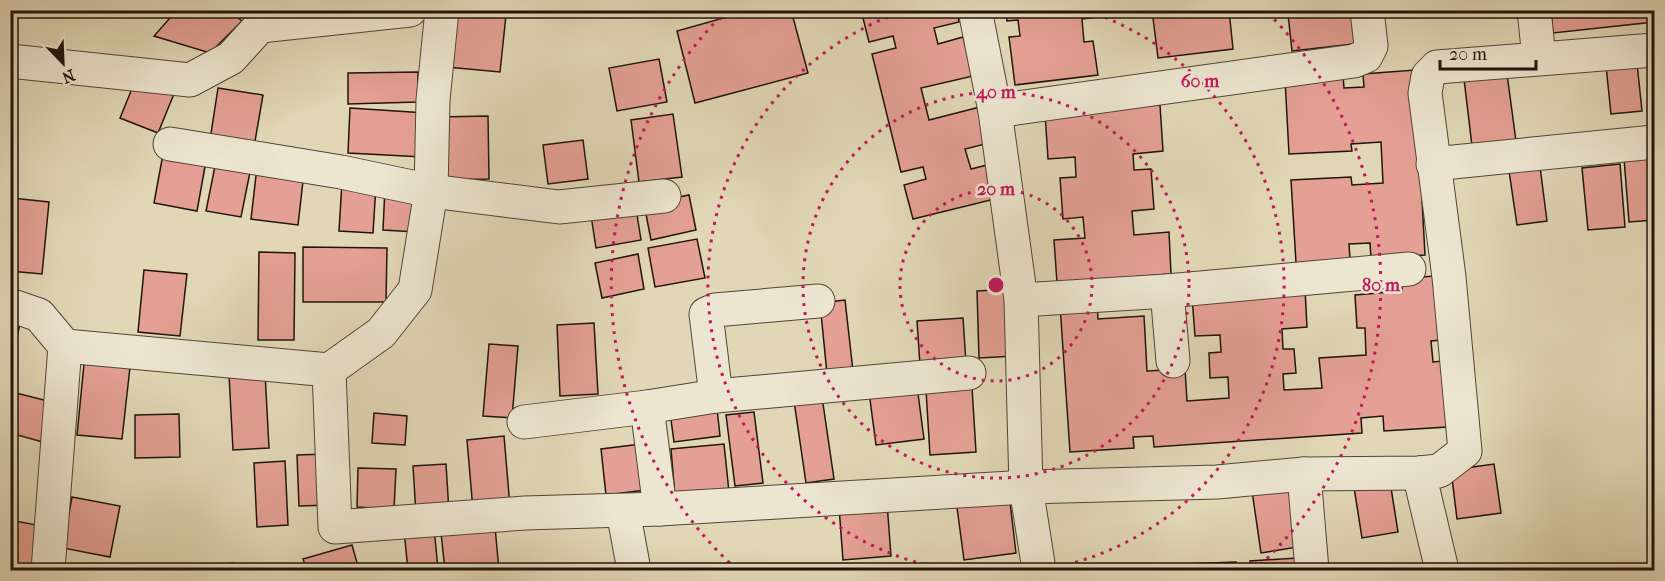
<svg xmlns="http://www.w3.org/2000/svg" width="1665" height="581" font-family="'IM FELL French Canon',serif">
	<rect width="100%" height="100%" fill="#e1d7b6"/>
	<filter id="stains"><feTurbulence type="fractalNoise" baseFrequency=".00333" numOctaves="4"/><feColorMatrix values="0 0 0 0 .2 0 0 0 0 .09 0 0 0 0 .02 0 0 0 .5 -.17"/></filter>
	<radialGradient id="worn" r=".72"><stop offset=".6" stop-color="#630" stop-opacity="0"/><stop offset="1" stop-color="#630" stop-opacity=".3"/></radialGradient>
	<g fill="#e4a094" stroke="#20140c" stroke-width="1.5">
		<path d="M177 10H228L242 21 210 53 154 36Z"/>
		<path d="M458 10 506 15 500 72 447 67Z"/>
		<path d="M752 10H791L808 73 695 103 677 31Z"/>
		<path d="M861 10H957L959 22 934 28 938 44 963 37 973 76 921 88 929 120 980 107 989 143 965 149 971 169 995 163 1003 197 913 219 904 185 926 179 923 167 901 172 872 54 896 48 893 36 869 42Z"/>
		<path d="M1006 10H1131V13L1082 19 1084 42 1093 41 1098 75 1015 85 1009 37 1020 36 1018 20 1007 21Z"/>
		<path d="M1152 10H1229L1233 49 1158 58Z"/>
		<path d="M1297 10H1358L1362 43 1292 51 1288 14 1297 13Z"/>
		<path d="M1551 10H1654V22L1553 33Z"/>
		<path d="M659 59 667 102 617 111 609 68Z"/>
		<path d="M1637 63 1642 111 1611 114 1606 66Z"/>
		<path d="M1415 70 1427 198 1422 199 1425 255 1371 258 1370 243 1349 244 1350 259 1296 263 1291 180 1351 177 1352 185 1383 183 1381 142 1351 144 1352 151 1289 154 1285 79 1343 75 1344 88 1364 87 1363 74Z"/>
		<path d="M418 72V102L348 104V73Z"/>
		<path d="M138 74 176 89 158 133 120 118Z"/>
		<path d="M1507 74 1516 141 1472 146 1464 79Z"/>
		<path d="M218 88 263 95 254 147 210 140Z"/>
		<path d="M1160 105 1163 151 1133 154 1134 170 1151 169 1154 209 1132 211 1134 235 1169 232 1171 274 1057 283 1054 240 1085 238 1083 217 1063 219 1060 178 1076 177 1075 157 1048 159 1045 113Z"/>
		<path d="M350 108 426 113 423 157 348 153Z"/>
		<path d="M673 114 682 177 639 182 631 120Z"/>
		<path d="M488 116 489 179 439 180 437 117Z"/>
		<path d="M583 140 588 179 548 184 543 145Z"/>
		<path d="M163 154 206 161 197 211 154 203Z"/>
		<path d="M1654 155V220L1629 222 1624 158Z"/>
		<path d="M1539 159 1547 221 1517 225 1508 164Z"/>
		<path d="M216 161 251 167 241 217 206 211Z"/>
		<path d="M1620 164 1625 227 1588 230 1582 168Z"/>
		<path d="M257 167 304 172 298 225 251 219Z"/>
		<path d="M342 182 376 185 373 233 339 231Z"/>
		<path d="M385 188 418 190 416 232 383 230Z"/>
		<path d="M689 195 696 230 651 240 644 204Z"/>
		<path d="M12 198 49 202 42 274 10 271Z"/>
		<path d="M635 202 641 240 596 248 590 209Z"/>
		<path d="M697 239 705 278 655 287 648 248Z"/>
		<path d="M303 247 387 248 386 302H303Z"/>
		<path d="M259 252 295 253 294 340H258Z"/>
		<path d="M638 254 644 289 602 298 595 263Z"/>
		<path d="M144 270 187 274 180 336 138 332Z"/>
		<path d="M1437 276 1441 340 1431 341 1433 362 1442 361 1447 427 1384 431 1383 416 1361 418 1362 433 1154 447 1153 436 1133 437 1134 448 1070 452 1060 305 1097 303 1098 319 1144 316 1147 371 1185 369 1187 401 1229 398 1228 377 1210 378 1209 353 1221 352 1220 335 1195 336 1192 297 1305 289 1307 327 1282 329 1283 349H1294L1296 373 1283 374 1284 390 1322 388 1319 358 1366 355 1365 328H1357L1355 295 1402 291V278Z"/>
		<path d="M1012 289 1015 356 979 358 977 291Z"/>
		<path d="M845 300 853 371 827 374 820 303Z"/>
		<path d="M10 318 21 320 10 366Z"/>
		<path d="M963 318 966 363 920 365 917 321Z"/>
		<path d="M594 323 598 394 560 396 557 325Z"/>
		<path d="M489 344 518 346 512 418 483 416Z"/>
		<path d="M85 354 131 358 122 439 77 435Z"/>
		<path d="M265 373 269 448 233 450 229 375Z"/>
		<path d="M917 386 924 439 876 445 869 392Z"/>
		<path d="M972 387 976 452 930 455 926 390Z"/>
		<path d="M821 390 834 479 806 483 793 394Z"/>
		<path d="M16 393 60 404 50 444 10 433V412Z"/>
		<path d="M716 399 720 436 674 442 669 405Z"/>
		<path d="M754 412 763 483 735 486 726 415Z"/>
		<path d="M374 413 407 416 405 445 372 443Z"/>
		<path d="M179 414 180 457 135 458V415Z"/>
		<path d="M504 436 510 507 473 510 467 440Z"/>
		<path d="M649 443 654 489 606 495 601 449Z"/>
		<path d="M724 444 729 492 675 497 671 449Z"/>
		<path d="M327 454 329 505 299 506 297 455Z"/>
		<path d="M285 461 288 525 257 527 254 463Z"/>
		<path d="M446 464 449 512 416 514 413 466Z"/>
		<path d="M1494 464 1501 513 1457 519 1451 470Z"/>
		<path d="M358 468 396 469 394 509 357 507Z"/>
		<path d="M1389 475 1398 532 1362 538 1353 481Z"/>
		<path d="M1288 479 1298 547 1261 553 1251 484Z"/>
		<path d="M1009 494 1016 553 964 560 956 500Z"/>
		<path d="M72 497 120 506 110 557 63 548Z"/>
		<path d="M887 503 891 556 843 560 839 507Z"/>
		<path d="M10 520 47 527 39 570H10Z"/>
		<path d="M434 527 438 570H408L404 531Z"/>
		<path d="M495 527 499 570H445L441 533Z"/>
		<path d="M352 545 359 570H307L303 559Z"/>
		<path d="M1297 558 1298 570H1251L1250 561Z"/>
		<path d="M1236 562V570H1182V564Z"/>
		<path d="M233 563 234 570H195L194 568Z"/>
		<path d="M966 568V570H932Z"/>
	</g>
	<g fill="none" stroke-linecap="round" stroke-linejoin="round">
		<defs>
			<g id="minor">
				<path d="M268 10 260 26 410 10"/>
				<path d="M442 10 433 100 431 191 415 290 381 333 329 370 335 527 525 513 660 509 1026 487 1217 482 1304 474 1419 473 1439 471 1465 451 1449 277 1425 93 1428 76 1437 67 1654 50"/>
				<path d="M975 10 995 111 1021 300 1026 487 1039 570"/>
				<path d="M1534 10 1539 58"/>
				<path d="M10 61 190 80 231 58 260 26"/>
				<path d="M995 111 1354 61 1366 56 1371 46 1367 10"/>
				<path d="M170 144 341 172 431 191 559 207 664 196"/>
				<path d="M1433 164 1654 142"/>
				<path d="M1167 291 1173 361"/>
				<path d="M1021 300 1167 291 1409 269"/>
				<path d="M10 305 39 315 65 346 48 570"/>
				<path d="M65 346 329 370"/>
				<path d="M716 396 706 314 715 310 818 301"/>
				<path d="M524 422 647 407"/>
				<path d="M1419 473 1442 570"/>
				<path d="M1304 474 1312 570"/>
				<path d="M660 509 647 407 716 396 969 373"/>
				<path d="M623 511 634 570"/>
			</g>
		</defs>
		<use href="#minor" stroke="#504536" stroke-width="35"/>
		<use href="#minor" stroke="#ece5d0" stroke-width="33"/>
	</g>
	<g fill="none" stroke="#c2185b" stroke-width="3" stroke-dasharray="3 6">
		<circle cx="996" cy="285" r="96"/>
		<circle cx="996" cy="285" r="193"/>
		<path d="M951 570A289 289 0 0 1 904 11M1088 11A289 289 0 0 1 1041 570"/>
		<path d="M736 569A385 385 0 0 1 724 13M1268 13A385 385 0 0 1 1256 569"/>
	</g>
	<circle cx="996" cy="285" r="9" fill="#c2185b" stroke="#ece5d0" stroke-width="3"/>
	<g font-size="18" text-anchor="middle" font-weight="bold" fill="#c2185b" stroke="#ece5d0" stroke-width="5" stroke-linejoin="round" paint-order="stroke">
		<text x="1200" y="87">60 m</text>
		<text x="996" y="98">40 m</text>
		<text x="996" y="195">20 m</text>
		<text x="1381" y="291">80 m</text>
	</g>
	<rect width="1665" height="581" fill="none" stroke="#e1d7b6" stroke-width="36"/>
	<rect x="12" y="12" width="1641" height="557" fill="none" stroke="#20140c" stroke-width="3"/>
	<rect x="18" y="18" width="1629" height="545" fill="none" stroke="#20140c" stroke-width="1.5"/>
	<g transform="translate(63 63) rotate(157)" stroke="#ece5d0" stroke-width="4.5" paint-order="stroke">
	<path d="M0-4.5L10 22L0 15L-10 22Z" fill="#20140c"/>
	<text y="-9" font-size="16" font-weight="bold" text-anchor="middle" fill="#20140c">N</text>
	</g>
	<path d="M1440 60v9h96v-9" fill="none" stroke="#20140c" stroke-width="3"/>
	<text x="1449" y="60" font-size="18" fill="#20140c" stroke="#ece5d0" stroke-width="4.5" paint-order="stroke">20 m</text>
	<rect width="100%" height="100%" filter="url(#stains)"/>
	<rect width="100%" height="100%" fill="url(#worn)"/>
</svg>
